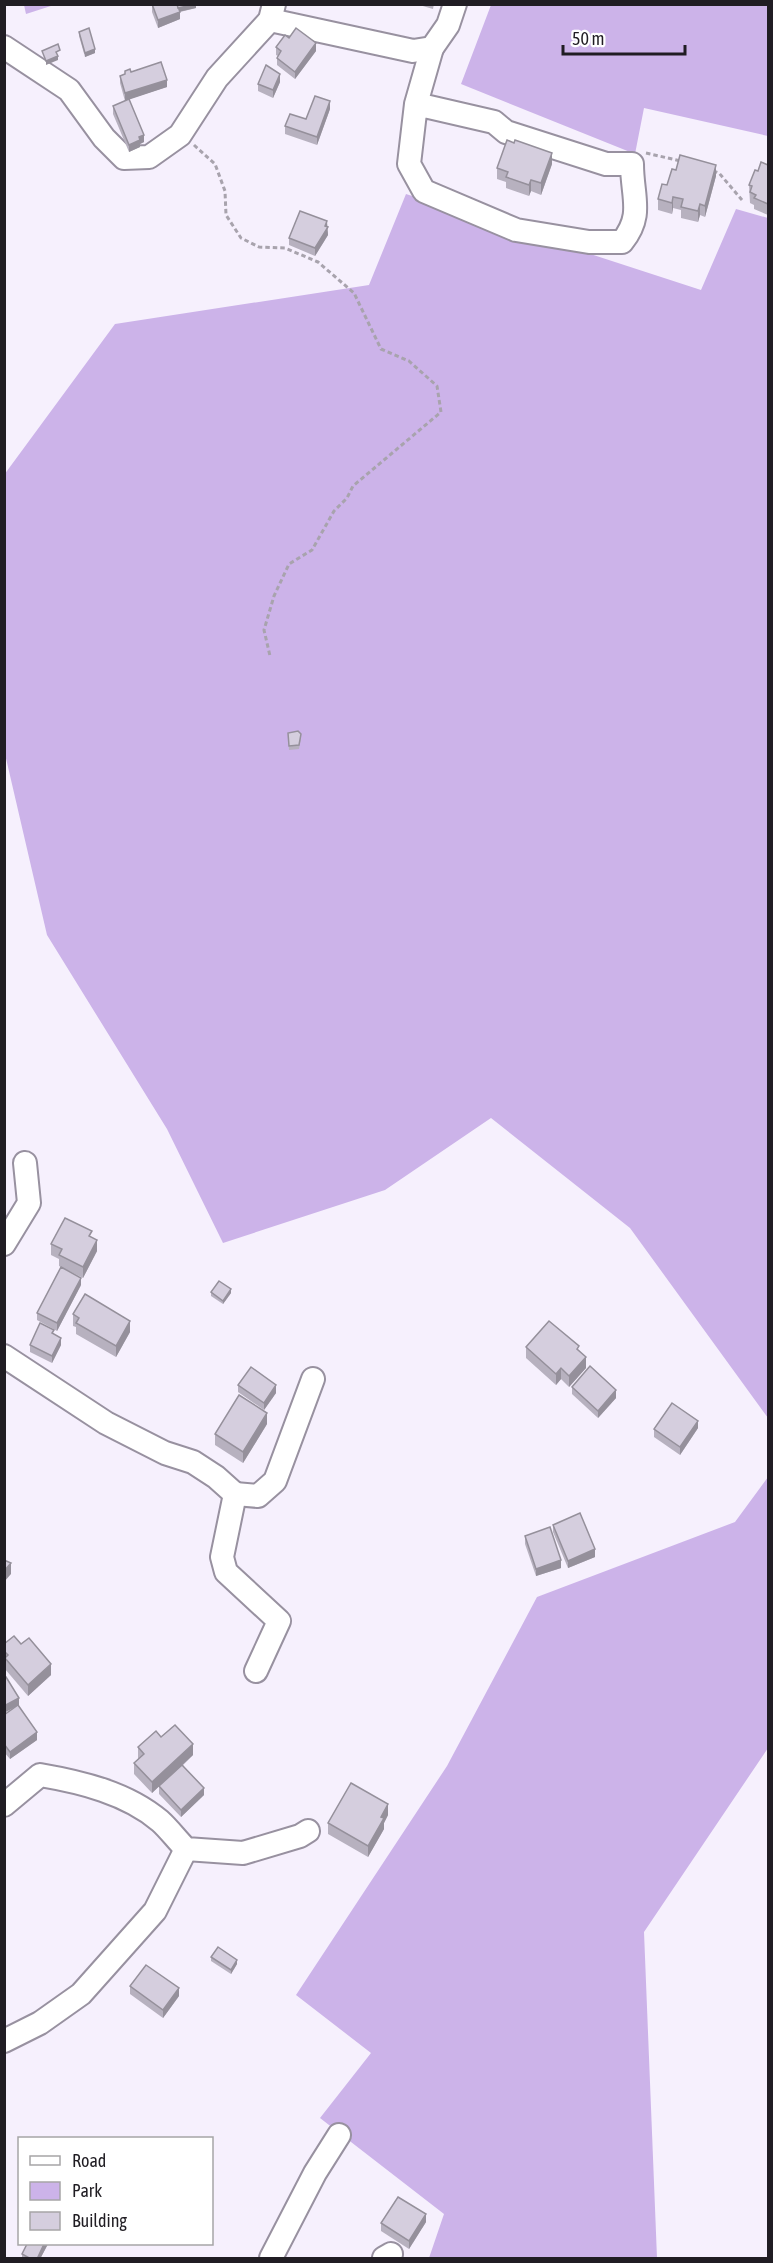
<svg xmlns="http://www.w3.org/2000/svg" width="773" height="2263" font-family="'Asap Condensed',sans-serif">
	<rect width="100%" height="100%" fill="#f6f0fd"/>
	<g fill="#ccb3e9">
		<path d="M24 5V4L54 5 26 14Z"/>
		<path d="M491 5H768V136L644 108 635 154 461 84Z"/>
		<path d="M406 194 701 290 736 209 768 218V1418L630 1228 491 1118 385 1190 223 1243 167 1129 47 935 5 754 4 475 115 324 369 285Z"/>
		<path d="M768 1477V1748L644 1932 657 2258H429L444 2214 320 2118 371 2053 296 1995 447 1766 537 1597 735 1522Z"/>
	</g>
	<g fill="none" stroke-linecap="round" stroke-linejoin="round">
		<defs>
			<g id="minor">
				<path d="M270 20 413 51 432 48 448 25 455 4"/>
				<path d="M4 47 69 90 104 138 124 158 149 157 180 135 217 78 270 20 274 4"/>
				<path d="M416 104 494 122 506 132 606 164H632C632 197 644 215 622 242H589L516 230 424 191 409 164 416 104 432 48"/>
				<path d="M4 1244 29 1203 25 1163"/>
				<path d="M4 1356 106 1423 165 1453 193 1462 216 1477 235 1494 222 1557 226 1572 279 1621 256 1671"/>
				<path d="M235 1494 258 1496 275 1481 313 1379"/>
				<path d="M4 1805 40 1775C81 1782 127 1793 160 1821 169 1829 177 1840 186 1849L243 1853 300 1836 308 1831"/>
				<path d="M4 2041 40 2023 81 1994 155 1911 186 1849"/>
				<path d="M271 2258 315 2173 339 2135"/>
				<path d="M384 2258 391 2254"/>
			</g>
		</defs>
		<use href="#minor" stroke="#9891a0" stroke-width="26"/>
		<g stroke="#a8a3ad" stroke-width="3" stroke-dasharray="4.5 3" stroke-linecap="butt">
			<path d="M194 145 215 164 225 191 226 215 241 238 259 247 285 248 318 262 354 293 381 349 409 361 437 386 441 412 353 486 347 498 334 511 312 550 289 564 274 596 264 630 270 656"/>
			<path d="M646 153 681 161"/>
			<path d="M713 171 719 173 742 200"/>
		</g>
		<use href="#minor" stroke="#fff" stroke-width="22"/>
	</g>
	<g fill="#b7b1bf">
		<path d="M152 4 196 8 180 12V19L158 28 152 12Z"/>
		<path d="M416 4H434L433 9Z"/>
		<path d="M79 32 95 53 85 57 79 36Z"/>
		<path d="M289 38 316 51 295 79 277 65V58L278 56 276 55V47Z"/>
		<path d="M125 71 131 72 167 87 129 99 144 142 140 144V147L129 152 113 114V106L125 101 120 83V76L125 74Z"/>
		<path d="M280 82 273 98 258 91V84Z"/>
		<path d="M330 109 317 145 285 134V126L306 119Z"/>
		<path d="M552 164 541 195 531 191 529 196 506 188V182L497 179V168Z"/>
		<path d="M768 165V215L754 209V205L750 203 749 185 758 171Z"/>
		<path d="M676 170 716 176 705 217 700 215 698 222 681 218V210L673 208 672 214 658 210V199Z"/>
		<path d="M327 227 328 235 315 256 289 245V238Z"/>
		<path d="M288 736 301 738 299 749 289 750Z"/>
		<path d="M92 1237 97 1251 83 1278 59 1266V1259L51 1255V1244Z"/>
		<path d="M81 1285 57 1331 37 1320V1313Z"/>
		<path d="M211 1292 231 1293 223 1304 211 1296Z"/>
		<path d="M73 1314 130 1332 116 1357 76 1334V1327L73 1326Z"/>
		<path d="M30 1345H61L52 1363 30 1352Z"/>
		<path d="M526 1347 579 1350 586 1368 569 1387 561 1379 556 1385 526 1358Z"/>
		<path d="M238 1385 276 1393 264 1410 238 1392Z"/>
		<path d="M572 1387 616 1398 598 1418 572 1394Z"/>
		<path d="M267 1424 243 1463 215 1445V1434Z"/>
		<path d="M698 1428 680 1455 654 1437V1429Z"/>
		<path d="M553 1525 595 1557 568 1568 553 1532Z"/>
		<path d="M525 1536 561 1568 536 1576 525 1544Z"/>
		<path d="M4 1644H21L51 1675 28 1696 5 1669Z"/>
		<path d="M18 1705 37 1740 10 1759 4 1752V1715Z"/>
		<path d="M161 1737 193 1755 183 1765 204 1795 181 1817 159 1794V1786L152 1793 134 1774V1763L138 1759V1747Z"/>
		<path d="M388 1815 384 1823V1829L368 1857 328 1834V1823Z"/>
		<path d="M211 1957 237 1964 231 1974 211 1961Z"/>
		<path d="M130 1986 179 1996 163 2018 130 1994Z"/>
		<path d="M426 2222 409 2249 381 2231V2223Z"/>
		<path d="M27 2244H48L40 2259H22V2254Z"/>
	</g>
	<g fill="#95909b">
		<path d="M196 4V8L178 12V8Z"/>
		<path d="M180 12V19L158 28V20Z"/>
		<path d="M316 43V51L295 79V72Z"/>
		<path d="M95 49V53L85 57V53Z"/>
		<path d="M58 56V60L46 65V61Z"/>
		<path d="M280 74V82L273 98V90Z"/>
		<path d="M167 80V87L125 101V93Z"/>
		<path d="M330 101V109L317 145V137Z"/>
		<path d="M144 135V142L140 144V147L129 152V145L139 137Z"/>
		<path d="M552 153V164L541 195V183Z"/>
		<path d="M716 165V176L705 217V206Z"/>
		<path d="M531 180V191L529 196V185Z"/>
		<path d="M673 197V208L672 214V203Z"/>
		<path d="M700 204V215L698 222V211Z"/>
		<path d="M327 221 328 235 315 256V248Z"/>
		<path d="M97 1240V1251L83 1278V1267Z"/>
		<path d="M81 1278V1285L57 1331V1323Z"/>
		<path d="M231 1289V1293L223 1304V1301Z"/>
		<path d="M130 1321V1332L116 1357V1346Z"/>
		<path d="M61 1338V1345L52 1363V1356Z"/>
		<path d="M586 1357V1368L569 1387V1376Z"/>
		<path d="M561 1368V1379L556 1385V1374Z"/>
		<path d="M276 1385V1393L264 1410V1403Z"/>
		<path d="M616 1390V1398L598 1418V1411Z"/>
		<path d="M267 1413V1424L243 1463V1452Z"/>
		<path d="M698 1421V1428L680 1455V1447Z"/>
		<path d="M595 1549V1557L568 1568V1561Z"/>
		<path d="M561 1560V1568L536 1576V1569Z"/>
		<path d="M11 1563V1574L4 1582V1571Z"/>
		<path d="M51 1664V1675L28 1696V1685Z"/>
		<path d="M19 1698V1705L4 1713V1706Z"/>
		<path d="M37 1732V1740L10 1759V1752Z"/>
		<path d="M193 1744V1755L152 1793V1782Z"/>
		<path d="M204 1788V1795L181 1817V1810Z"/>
		<path d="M388 1804V1815L384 1823V1829L368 1857V1846L381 1817Z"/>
		<path d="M237 1960V1964L231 1974V1970Z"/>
		<path d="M179 1988V1996L163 2018V2010Z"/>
		<path d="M426 2214V2222L409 2249V2241Z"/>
		<path d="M44 2244H48L40 2259H37Z"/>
	</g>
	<g fill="#d5cede" stroke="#95909b" stroke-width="1.5">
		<path d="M152 4H177L180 12 158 20Z"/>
		<path d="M177 4H196L178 8Z"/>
		<path d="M89 28 95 49 85 53 79 32Z"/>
		<path d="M296 28 316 43 295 72 277 58 281 51 276 47 285 35 289 38Z"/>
		<path d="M58 44 60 50 56 52 58 56 46 61 42 51Z"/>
		<path d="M161 62 167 80 125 93 120 76 125 74V71L130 69 131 72Z"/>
		<path d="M266 65 280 74 273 90 258 84Z"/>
		<path d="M315 96 330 101 317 137 285 126 290 114 306 119Z"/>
		<path d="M129 99 144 135 139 137 140 140 129 145 113 106Z"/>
		<path d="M507 140 514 143 515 140 552 153 541 183 531 180 529 185 506 177 508 172 497 168Z"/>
		<path d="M680 155 716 165 705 206 700 204 698 211 681 207 683 199 673 197 672 203 658 199 662 184 667 185 672 169 676 170Z"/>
		<path d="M761 162 768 165V204L754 198 756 195 750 192 752 186 749 185 755 170 758 171Z"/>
		<path d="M300 211 327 221 325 226 328 227 315 248 289 238Z"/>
		<path d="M298 731 301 734 299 745 289 746 288 733Z"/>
		<path d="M65 1218 92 1231 89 1236 97 1240 83 1267 59 1255 62 1249 51 1244Z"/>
		<path d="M61 1267 81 1278 57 1323 37 1313Z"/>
		<path d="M219 1281 231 1289 223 1301 211 1292Z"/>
		<path d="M85 1294 130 1321 116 1346 76 1323 79 1318 73 1314Z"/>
		<path d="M549 1321 579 1346 577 1349 586 1357 569 1376 561 1368 556 1374 526 1347Z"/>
		<path d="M40 1323 54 1330 52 1333 61 1338 52 1356 30 1345Z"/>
		<path d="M590 1366 616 1390 598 1411 572 1387Z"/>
		<path d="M251 1367 276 1385 264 1403 238 1385Z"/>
		<path d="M239 1395 267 1413 243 1452 215 1434Z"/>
		<path d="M672 1403 698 1421 680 1447 654 1429Z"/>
		<path d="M580 1513 595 1549 568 1561 553 1525Z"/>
		<path d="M550 1527 561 1560 536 1569 525 1536Z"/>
		<path d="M4 1560 11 1563 4 1571Z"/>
		<path d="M14 1636 21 1644 29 1638 51 1664 28 1685 5 1658 8 1655 4 1651V1644Z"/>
		<path d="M6 1677 19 1698 4 1706V1678Z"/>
		<path d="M18 1705 37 1732 10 1752 4 1744V1715Z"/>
		<path d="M175 1725 193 1744 152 1782 134 1763 144 1754 138 1747 156 1731 161 1737Z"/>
		<path d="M182 1765 204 1788 181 1810 159 1786Z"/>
		<path d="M351 1783 388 1804 381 1817 384 1818 368 1846 328 1823Z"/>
		<path d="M218 1947 237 1960 231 1970 211 1957Z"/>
		<path d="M146 1965 179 1988 163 2010 130 1986Z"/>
		<path d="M398 2197 426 2214 409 2241 381 2223Z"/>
		<path d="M27 2244H44L37 2259H31L22 2254Z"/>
	</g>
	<rect width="773" height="2263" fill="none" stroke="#201d23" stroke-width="12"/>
	<rect x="18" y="2137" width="195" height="108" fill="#ffffff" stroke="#a6a5a7" stroke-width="1.5"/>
	<rect x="30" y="2156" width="30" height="9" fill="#ffffff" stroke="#a6a5a7" stroke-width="1.5"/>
	<text x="72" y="2167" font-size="18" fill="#201d23">Road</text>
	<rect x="30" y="2182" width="30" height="18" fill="#ccb3e9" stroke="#a6a5a7" stroke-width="1.5"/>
	<text x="72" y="2197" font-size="18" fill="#201d23">Park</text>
	<rect x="30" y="2212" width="30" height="18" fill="#d5cede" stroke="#a6a5a7" stroke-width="1.5"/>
	<text x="72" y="2227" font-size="18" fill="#201d23">Building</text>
	<path d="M563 45v9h122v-9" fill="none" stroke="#201d23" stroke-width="3"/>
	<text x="572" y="45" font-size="18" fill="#201d23" stroke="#ffffff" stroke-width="4.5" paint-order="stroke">50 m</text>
</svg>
